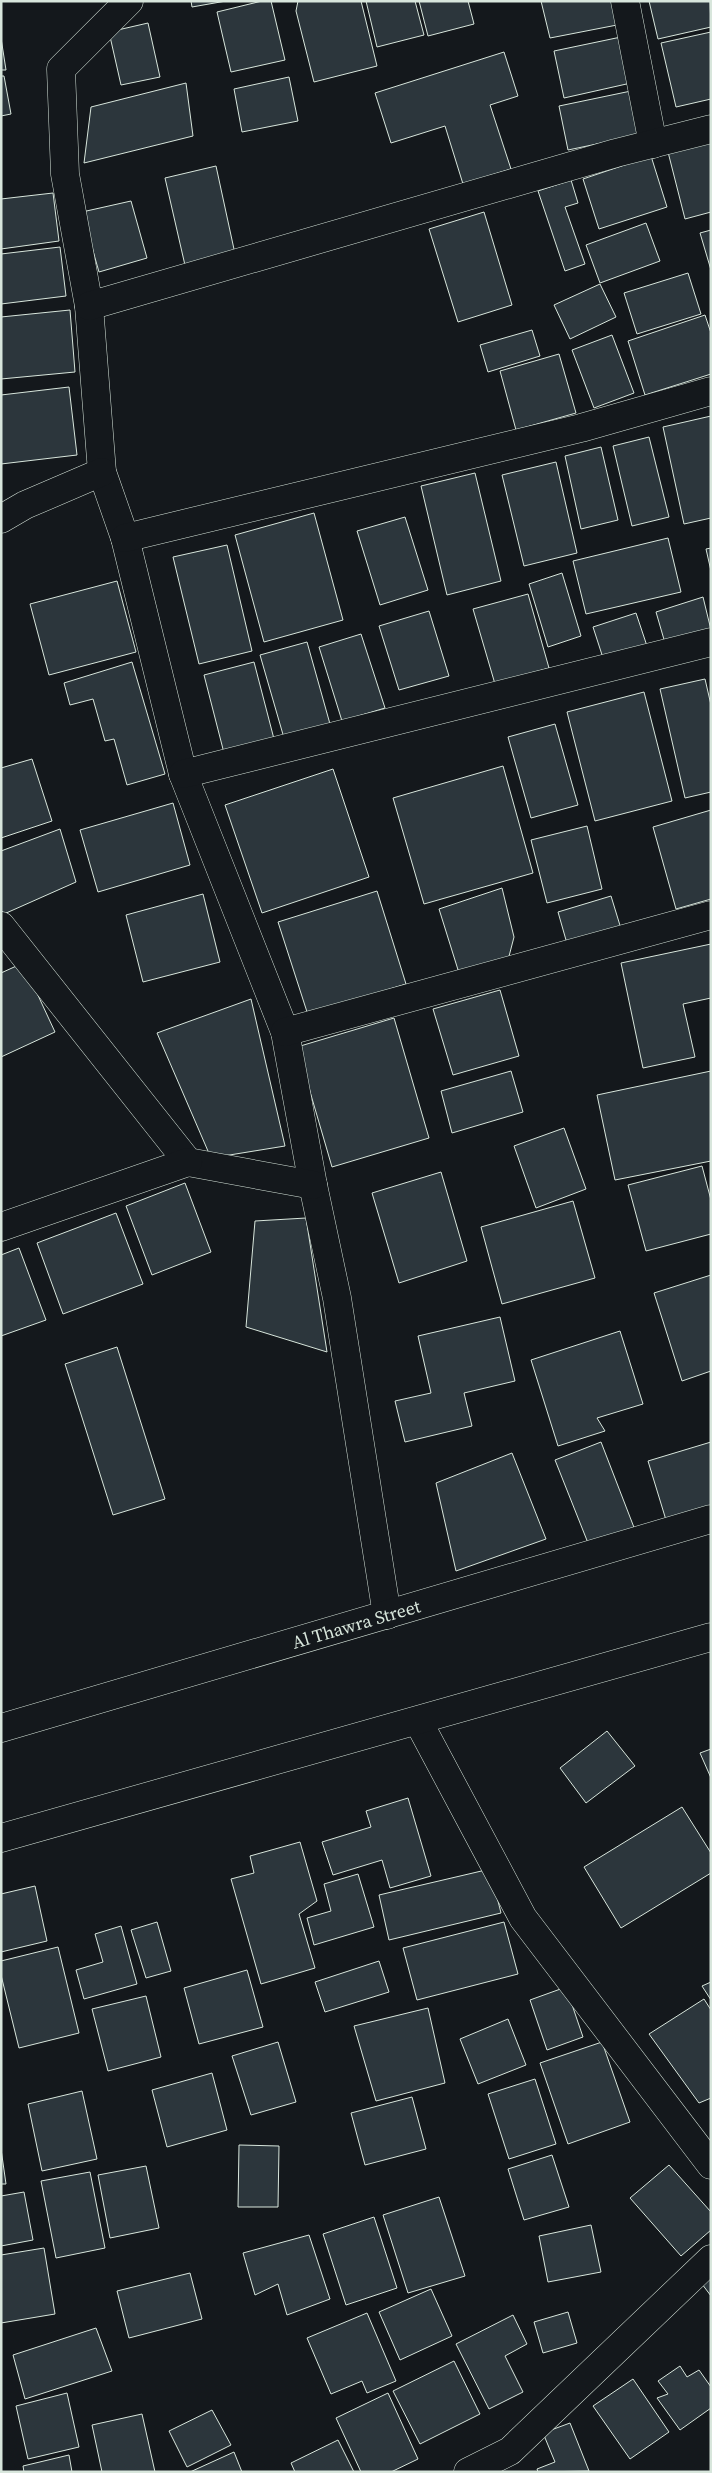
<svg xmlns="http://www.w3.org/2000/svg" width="712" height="2473" font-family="'Source Serif 4',serif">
	<rect width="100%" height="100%" fill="#14181c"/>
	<g fill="#2c363c" stroke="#d8e6dc">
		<path d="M191 1H226L192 7Z"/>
		<path d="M262 1H271L285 60 231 72 217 12Z"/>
		<path d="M298 1H361L377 66 314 82 296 11Z"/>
		<path d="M366 1H415L424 35 377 47Z"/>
		<path d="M419 1H468L474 24 428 36Z"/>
		<path d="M541 1H612L617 25 550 38Z"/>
		<path d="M649 1H710L711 27 658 39Z"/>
		<path d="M148 23 160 77 121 85 109 32Z"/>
		<path d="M711 32V99L676 107 661 43Z"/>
		<path d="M621 37 631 83 564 98 554 51Z"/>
		<path d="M1 38 6 70H1Z"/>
		<path d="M504 52 518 96 490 105 511 169 463 184 445 126 391 143 375 93Z"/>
		<path d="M1 76H4L11 114 1 116Z"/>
		<path d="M289 77 298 121 242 132 234 89Z"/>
		<path d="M186 83 193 136 84 163 91 107Z"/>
		<path d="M631 91 640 135 568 150 559 106Z"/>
		<path d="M711 141V212L685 219 668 152Z"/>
		<path d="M651 156 667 207 599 229 583 179Z"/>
		<path d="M216 166 237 263 187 274 165 178Z"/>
		<path d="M571 180 578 203 565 207 585 264 565 271 538 191Z"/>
		<path d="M53 193 59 241 1 249V199Z"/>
		<path d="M131 201 147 258 99 272 82 212Z"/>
		<path d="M484 212 512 305 458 322 429 229Z"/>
		<path d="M646 223 660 261 600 283 586 245Z"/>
		<path d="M711 230V270L700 233Z"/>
		<path d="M60 247 66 296 1 304V254Z"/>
		<path d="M688 273 701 314 637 334 624 293Z"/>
		<path d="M600 284 616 317 570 339 554 305Z"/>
		<path d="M70 310 75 372 1 379V317Z"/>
		<path d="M705 315 711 333V374L645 395 628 341Z"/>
		<path d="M532 330 540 356 488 372 480 345Z"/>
		<path d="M612 335 634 393 594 408 572 350Z"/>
		<path d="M559 354 576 413 516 430 500 371Z"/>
		<path d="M69 387 77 455 1 464V395Z"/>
		<path d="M711 416V518L684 524 663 427Z"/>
		<path d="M649 437 669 517 632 526 613 446Z"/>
		<path d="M601 447 618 520 581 529 565 456Z"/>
		<path d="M556 462 577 553 524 566 502 475Z"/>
		<path d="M475 473 501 581 447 595 421 486Z"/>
		<path d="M314 513 343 620 264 642 235 535Z"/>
		<path d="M405 517 428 590 380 605 357 531Z"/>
		<path d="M668 538 681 592 586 614 573 561Z"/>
		<path d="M227 545 252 651 199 664 173 557Z"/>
		<path d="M711 548V571L706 549Z"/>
		<path d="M562 573 581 636 548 647 529 584Z"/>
		<path d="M117 581 136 652 49 675 30 604Z"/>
		<path d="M528 594 549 668 495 684 473 609Z"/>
		<path d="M703 597 711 630 665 643 656 612Z"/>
		<path d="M429 611 449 676 399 690 379 626Z"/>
		<path d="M636 613 647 646 604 661 593 627Z"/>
		<path d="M361 634 385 708 342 721 319 647Z"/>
		<path d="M307 642 330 724 284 738 260 655Z"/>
		<path d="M132 662 165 774 127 785 114 739 105 741 93 699 70 705 64 683Z"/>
		<path d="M254 662 274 739 224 753 204 675Z"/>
		<path d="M705 679 711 705V792L685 798 660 689Z"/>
		<path d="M644 692 672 801 595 821 567 712Z"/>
		<path d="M555 724 578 805 531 818 508 737Z"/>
		<path d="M32 759 52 821 1 838V768Z"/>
		<path d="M503 766 533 873 424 904 393 798Z"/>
		<path d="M333 769 369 877 262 913 225 805Z"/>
		<path d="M173 803 190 865 98 892 80 830Z"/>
		<path d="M711 810V899L676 909 653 827Z"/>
		<path d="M587 826 602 889 547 903 531 840Z"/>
		<path d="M60 829 76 882 4 914 1 910V851Z"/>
		<path d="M502 888 514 937 507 964 459 973 439 909Z"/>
		<path d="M377 891 406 984 308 1015 278 922Z"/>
		<path d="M203 894 220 962 143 982 126 915Z"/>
		<path d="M611 896 622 932 568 947 558 912Z"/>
		<path d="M711 944V998L683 1004 695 1057 643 1068 621 963Z"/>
		<path d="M23 963 55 1032 1 1057V973Z"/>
		<path d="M500 990 519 1056 453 1075 433 1009Z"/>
		<path d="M251 999 285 1146 211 1158 157 1033Z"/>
		<path d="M394 1018 429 1138 332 1167 297 1047Z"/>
		<path d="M511 1071 523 1112 452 1133 441 1091Z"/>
		<path d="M711 1071V1161L615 1180 597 1095Z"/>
		<path d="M564 1128 586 1189 536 1208 514 1146Z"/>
		<path d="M702 1166 711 1200V1234L646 1251 628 1185Z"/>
		<path d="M441 1172 467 1261 399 1283 372 1193Z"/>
		<path d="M185 1183 211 1252 152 1275 126 1206Z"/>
		<path d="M573 1201 595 1278 502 1304 481 1227Z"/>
		<path d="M116 1213 143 1284 63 1314 37 1243Z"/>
		<path d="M306 1218 327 1352 246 1327 255 1221Z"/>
		<path d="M19 1248 46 1320 1 1336V1255Z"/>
		<path d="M711 1275V1371L682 1381 654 1293Z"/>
		<path d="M500 1317 515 1381 464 1393 472 1426 405 1442 395 1401 431 1393 418 1336Z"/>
		<path d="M620 1331 643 1404 597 1418 605 1431 558 1446 531 1360Z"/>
		<path d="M117 1347 165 1499 113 1515 65 1364Z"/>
		<path d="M601 1442 635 1530 590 1548 555 1460Z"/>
		<path d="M711 1442V1507L666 1520 648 1461Z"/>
		<path d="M512 1453 546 1539 456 1571 436 1483Z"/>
		<path d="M607 1731 635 1766 586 1803 560 1768Z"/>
		<path d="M711 1749V1778L700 1753Z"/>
		<path d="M408 1798 431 1876 390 1888 382 1860 333 1875 322 1842 371 1827 366 1811Z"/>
		<path d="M682 1807 711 1853V1873L621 1928 584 1867Z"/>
		<path d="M300 1842 317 1901 299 1914 315 1968 261 1984 231 1879 254 1873 250 1856Z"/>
		<path d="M490 1869 501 1913 389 1940 379 1895Z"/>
		<path d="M358 1874 374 1927 314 1945 307 1918 331 1911 324 1884Z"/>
		<path d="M35 1886 47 1941 1 1952V1894Z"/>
		<path d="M157 1922 171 1971 146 1978 131 1930Z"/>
		<path d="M504 1922 518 1974 417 2000 403 1948Z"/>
		<path d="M121 1926 137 1984 84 1999 76 1970 103 1962 95 1934Z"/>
		<path d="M58 1947 79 2033 19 2048 1 1975V1961Z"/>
		<path d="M379 1961 389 1992 325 2012 315 1982Z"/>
		<path d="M247 1970 263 2027 199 2044 184 1988Z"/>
		<path d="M711 1982V2000L702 1986Z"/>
		<path d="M566 1987 583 2037 547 2050 530 2000Z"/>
		<path d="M146 1996 161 2057 108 2071 92 2009Z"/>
		<path d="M704 1999 711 2010V2098L699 2103 649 2034Z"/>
		<path d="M428 2008 445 2083 376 2101 354 2026Z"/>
		<path d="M508 2019 526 2065 478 2084 460 2039Z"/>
		<path d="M278 2042 296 2102 251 2115 232 2056Z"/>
		<path d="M602 2042 630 2122 568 2144 540 2063Z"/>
		<path d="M212 2073 227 2130 167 2147 152 2090Z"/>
		<path d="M535 2079 556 2144 509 2159 488 2094Z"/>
		<path d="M82 2091 97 2159 42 2171 28 2104Z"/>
		<path d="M412 2097 426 2149 365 2165 351 2113Z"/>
		<path d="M239 2145 279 2146 278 2207H238Z"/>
		<path d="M1 2149 6 2184H1Z"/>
		<path d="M552 2155 569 2207 524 2220 508 2169Z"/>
		<path d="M669 2165 711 2212V2230L681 2256 630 2198Z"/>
		<path d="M146 2166 159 2228 110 2238 98 2175Z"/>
		<path d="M90 2172 105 2248 56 2258 41 2181Z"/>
		<path d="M24 2192 33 2240 1 2246V2196Z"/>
		<path d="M439 2197 465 2276 408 2293 383 2215Z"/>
		<path d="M374 2217 397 2288 346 2305 323 2234Z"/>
		<path d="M591 2225 601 2272 548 2282 539 2236Z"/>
		<path d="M309 2235 330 2299 287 2315 278 2284 255 2295 243 2253Z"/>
		<path d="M44 2248 55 2314 1 2323V2255Z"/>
		<path d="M190 2273 202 2319 129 2338 117 2291Z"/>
		<path d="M711 2277V2296L702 2284Z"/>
		<path d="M431 2289 452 2336 400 2360 379 2312Z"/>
		<path d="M568 2312 577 2343 543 2353 534 2322Z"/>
		<path d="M367 2313 396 2381 367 2393 362 2381 331 2394 307 2338Z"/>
		<path d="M513 2315 527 2344 505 2356 523 2392 489 2409 456 2344Z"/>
		<path d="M96 2328 112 2371 25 2399 13 2355Z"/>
		<path d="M454 2361 480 2414 420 2444 393 2391Z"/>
		<path d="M680 2366 687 2377 699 2370 711 2387V2408L680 2430 657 2398 668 2394 658 2381Z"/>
		<path d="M633 2379 669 2432 630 2459 593 2406Z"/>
		<path d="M67 2393 79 2447 28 2459 16 2406Z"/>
		<path d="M388 2393 418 2459 391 2472H361L336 2418Z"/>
		<path d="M212 2410 231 2445 187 2467 169 2431Z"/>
		<path d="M142 2414 155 2472H102L92 2425Z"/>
		<path d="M570 2423 589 2471 538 2472 537 2469 555 2462 543 2433Z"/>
		<path d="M338 2440 354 2472H295L291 2463Z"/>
		<path d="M234 2452 242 2472H190Z"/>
		<path d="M69 2455 72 2472H24L23 2466Z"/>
	</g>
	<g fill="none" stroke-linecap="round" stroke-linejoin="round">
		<defs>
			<g id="minor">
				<path d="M129 1 61 69 65 174 89 306 102 472 125 538 183 774 285 1032 313 1185 337 1298 387 1615"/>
				<path d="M625 1 653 144"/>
				<path d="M89 306 616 153 711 129"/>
				<path d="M1 519 25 505 102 472"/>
				<path d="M125 538 581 428 711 391"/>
				<path d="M183 774 711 642"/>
				<path d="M1 926 188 1162 313 1185"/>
				<path d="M285 1032 711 915"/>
				<path d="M1 1227 188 1162"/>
				<path d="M418 1721 523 1918 711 2165"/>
				<path d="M468 2472 510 2451 711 2259"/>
			</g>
			<g id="secondary">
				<path id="s1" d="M1 1728 711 1519"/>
				<path d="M1 1838 711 1637"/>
			</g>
		</defs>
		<use href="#minor" stroke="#d8e6dc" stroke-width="29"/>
		<use href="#secondary" stroke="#d8e6dc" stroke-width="29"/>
		<use href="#minor" stroke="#14181c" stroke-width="28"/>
		<use href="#secondary" stroke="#14181c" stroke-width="28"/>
	</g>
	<g text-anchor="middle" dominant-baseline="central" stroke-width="4" stroke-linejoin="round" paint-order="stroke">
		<g font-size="18" fill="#d8e6dc" stroke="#14181c">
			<text stroke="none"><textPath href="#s1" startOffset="370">Al Thawra Street</textPath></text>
		</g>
	</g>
	<rect width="712" height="2473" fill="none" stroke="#d8e6dc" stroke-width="5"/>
</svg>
